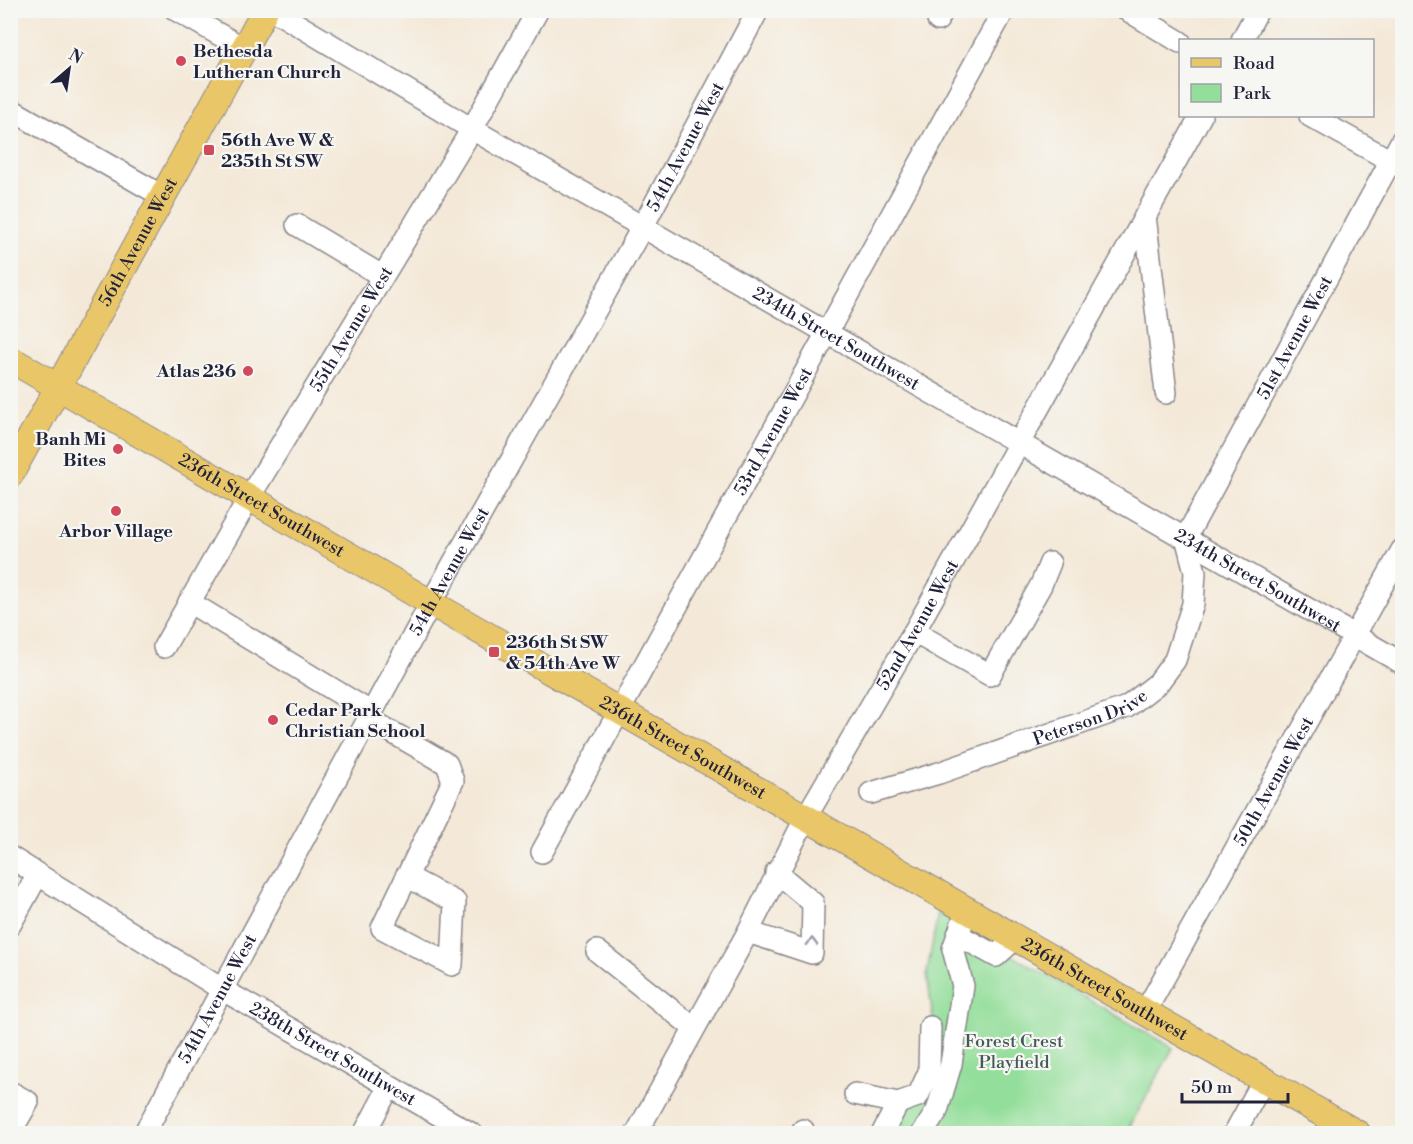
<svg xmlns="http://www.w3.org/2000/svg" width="1413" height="1144" font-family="'Libre Bodoni',serif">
	<rect width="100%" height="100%" fill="#f6f6f2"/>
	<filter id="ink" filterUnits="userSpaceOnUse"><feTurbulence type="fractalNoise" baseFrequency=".0167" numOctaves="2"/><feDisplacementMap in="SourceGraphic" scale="12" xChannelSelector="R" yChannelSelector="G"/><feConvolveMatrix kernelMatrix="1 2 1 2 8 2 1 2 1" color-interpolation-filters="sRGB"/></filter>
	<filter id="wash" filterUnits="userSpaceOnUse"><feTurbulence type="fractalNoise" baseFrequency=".008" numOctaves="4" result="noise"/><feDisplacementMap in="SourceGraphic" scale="24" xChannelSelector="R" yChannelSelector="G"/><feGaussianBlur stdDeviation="1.35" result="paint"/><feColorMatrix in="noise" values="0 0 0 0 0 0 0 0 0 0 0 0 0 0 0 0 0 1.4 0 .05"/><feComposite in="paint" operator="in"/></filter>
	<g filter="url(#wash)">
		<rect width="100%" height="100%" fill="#f4e9d8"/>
		<path fill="#93de9a" stroke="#5a806a" stroke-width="1.5" d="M938 913 1173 1048 1126 1133 888 1134 895 1121 926 1092 934 1026 927 973Z"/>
	</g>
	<g filter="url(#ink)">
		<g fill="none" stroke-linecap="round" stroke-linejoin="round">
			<defs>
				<g id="minor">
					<path d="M176 10 243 48"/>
					<path id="s1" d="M273 10 472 129 1402 663"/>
					<path d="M1127 10 1180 42"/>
					<path d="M938 20 943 10"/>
					<path d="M1242 40 1258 10"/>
					<path d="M10 109 164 197"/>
					<path d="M1310 116 1402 167"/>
					<path d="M1145 216 1166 393"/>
					<path d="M297 225 382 276"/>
					<path d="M189 602 372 713"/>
					<path d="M914 632 990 675 1041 585 1050 563"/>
					<path id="s2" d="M164 647 250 496 472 129 538 10"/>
					<path d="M369 719 447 764 453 781 382 928 452 965 455 902 406 876"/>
					<path id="s3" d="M871 793 939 773 1127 707 1158 683 1175 660 1193 604 1195 572 1186 537 1402 140"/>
					<path id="s4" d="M542 852 1004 10"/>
					<path id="s5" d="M10 857 223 990 472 1134"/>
					<path d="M10 925 37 876"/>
					<path d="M748 932 812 953 813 903 776 872"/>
					<path d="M958 935 996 956 1017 937"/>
					<path d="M597 951 694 1028"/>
					<path id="s6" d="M1145 1012 1402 550"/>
					<path d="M10 1092 28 1102 10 1133"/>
					<path d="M855 1094 898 1103 882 1134"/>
					<path d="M898 1103 918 1096 929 1072 930 1027"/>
					<path id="s7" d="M144 1134 431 603 643 226 758 10"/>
					<path d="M364 1134 389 1087"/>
					<path id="s8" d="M636 1134 748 932 806 817 914 632 1201 116"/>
					<path d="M803 1134V1130"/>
					<path d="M922 1134 937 1111 951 1064 963 986 953 949 967 909"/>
					<path d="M1234 1134 1263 1081"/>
				</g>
				<g id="major">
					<path id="s9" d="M10 359 431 603 1358 1134"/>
					<path id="s10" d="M10 475 265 10"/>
				</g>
			</defs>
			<use href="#minor" stroke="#8b868a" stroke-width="24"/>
			<use href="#major" stroke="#8b868a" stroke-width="28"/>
			<use href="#minor" stroke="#fff" stroke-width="21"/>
			<use href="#major" stroke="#e9c769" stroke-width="26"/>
		</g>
		<defs><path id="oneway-chevron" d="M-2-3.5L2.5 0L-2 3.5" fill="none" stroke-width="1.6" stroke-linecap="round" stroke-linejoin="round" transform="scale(1.5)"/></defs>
		<use stroke="#9c9ca7" href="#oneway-chevron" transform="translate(812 942) rotate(-89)"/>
	</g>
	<g fill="#d1495b" stroke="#f6f6f2" stroke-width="2">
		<circle cx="181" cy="61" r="6"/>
		<rect x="203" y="144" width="12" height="12" rx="3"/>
		<circle cx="248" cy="371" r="6"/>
		<circle cx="118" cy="449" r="6"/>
		<circle cx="116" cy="511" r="6"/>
		<rect x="488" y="646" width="12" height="12" rx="3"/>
		<circle cx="273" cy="720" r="6"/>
	</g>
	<g text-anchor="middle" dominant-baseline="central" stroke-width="4.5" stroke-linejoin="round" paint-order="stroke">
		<g font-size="18" font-weight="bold" fill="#22223b" stroke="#f6f6f2" text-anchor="start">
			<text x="193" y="51">Bethesda<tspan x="193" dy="21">Lutheran Church</tspan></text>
			<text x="221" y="140">56th Ave W &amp;<tspan x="221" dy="21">235th St SW</tspan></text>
			<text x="236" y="371" text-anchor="end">Atlas 236</text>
			<text x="106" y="439" text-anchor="end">Banh Mi<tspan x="106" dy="21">Bites</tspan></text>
			<text x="116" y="531" text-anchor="middle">Arbor Village</text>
			<text x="506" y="642">236th St SW<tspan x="506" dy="21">&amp; 54th Ave W</tspan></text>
			<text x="285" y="710">Cedar Park<tspan x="285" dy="21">Christian School</tspan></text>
		</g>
		<g font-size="18" fill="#22223b" stroke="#f6f6f2">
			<text stroke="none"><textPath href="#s7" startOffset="1126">54th Avenue West</textPath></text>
			<text stroke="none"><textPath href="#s10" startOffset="266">56th Avenue West</textPath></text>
			<text stroke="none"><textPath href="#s2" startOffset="369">55th Avenue West</textPath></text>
			<text stroke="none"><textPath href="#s1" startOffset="652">234th Street Southwest</textPath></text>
			<text stroke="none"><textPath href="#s3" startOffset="692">51st Avenue West</textPath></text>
			<text stroke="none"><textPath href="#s4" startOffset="480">53rd Avenue West</textPath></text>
			<text stroke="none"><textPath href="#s9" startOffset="291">236th Street Southwest</textPath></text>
			<text stroke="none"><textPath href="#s7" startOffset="640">54th Avenue West</textPath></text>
			<text stroke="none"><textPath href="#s1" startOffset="1138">234th Street Southwest</textPath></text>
			<text stroke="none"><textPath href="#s8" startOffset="582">52nd Avenue West</textPath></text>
			<text stroke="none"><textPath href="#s3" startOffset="232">Peterson Drive</textPath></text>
			<text stroke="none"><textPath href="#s9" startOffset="777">236th Street Southwest</textPath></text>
			<text stroke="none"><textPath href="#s6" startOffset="264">50th Avenue West</textPath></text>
			<text stroke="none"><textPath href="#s9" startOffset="1263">236th Street Southwest</textPath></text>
			<text stroke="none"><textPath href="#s7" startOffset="154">54th Avenue West</textPath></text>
			<text stroke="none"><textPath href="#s5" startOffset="378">238th Street Southwest</textPath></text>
		</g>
		<g font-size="18" fill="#445a58" stroke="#f6f6f2">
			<text x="1014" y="1041">Forest Crest<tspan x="1014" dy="21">Playfield</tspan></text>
		</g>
	</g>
	<rect width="1413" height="1144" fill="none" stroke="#f6f6f2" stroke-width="36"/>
	<rect x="1179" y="39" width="195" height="78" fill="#f6f6f2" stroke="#a1a1a9" stroke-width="1.5"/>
	<rect x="1191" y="58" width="30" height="9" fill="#e9c769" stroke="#a1a1a9" stroke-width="1.5"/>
	<text x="1233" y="69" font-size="18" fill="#22223b">Road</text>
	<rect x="1191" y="84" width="30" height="18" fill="#93de9a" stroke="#a1a1a9" stroke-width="1.5"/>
	<text x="1233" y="99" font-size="18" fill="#22223b">Park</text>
	<g transform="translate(69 69) rotate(29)" stroke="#f6f6f2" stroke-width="4.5" paint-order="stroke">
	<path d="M0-4.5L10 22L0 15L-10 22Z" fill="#22223b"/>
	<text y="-9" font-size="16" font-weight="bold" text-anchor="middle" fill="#22223b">N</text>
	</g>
	<path d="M1182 1093v9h106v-9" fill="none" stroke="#22223b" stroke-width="3"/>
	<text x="1191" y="1093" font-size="18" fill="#22223b" stroke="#f6f6f2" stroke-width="4.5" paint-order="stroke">50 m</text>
</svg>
